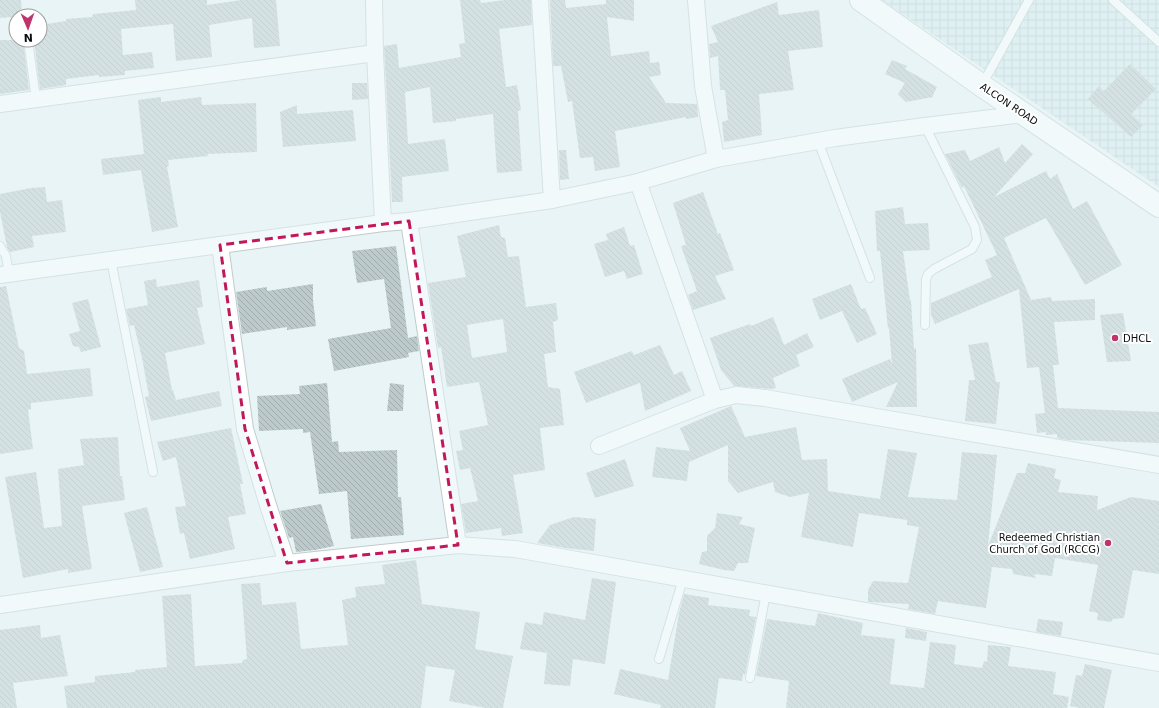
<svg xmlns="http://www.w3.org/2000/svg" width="1159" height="708" font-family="'DejaVu Sans',sans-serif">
	<defs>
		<pattern id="industrial-grid" width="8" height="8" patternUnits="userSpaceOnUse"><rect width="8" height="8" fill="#d5eaed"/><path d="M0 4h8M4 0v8" fill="none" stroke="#b6c8ca"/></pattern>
		<pattern id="building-back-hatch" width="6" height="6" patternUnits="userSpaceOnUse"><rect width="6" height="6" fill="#bdcacc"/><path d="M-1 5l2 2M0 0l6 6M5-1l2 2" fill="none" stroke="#a1acae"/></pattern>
	</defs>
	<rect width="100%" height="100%" fill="#e8f4f6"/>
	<path fill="url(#industrial-grid)" d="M882 0H1159V187L898 11Z"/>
	<g fill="url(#building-back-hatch)" fill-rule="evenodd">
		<path d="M0 0H21L22 16 0 18Z"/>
		<path d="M135 0H207V5L241 0H276L280 46 254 48 252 18 209 25 212 57 176 61 173 24 121 29 123 55 152 52 154 68 125 71V75L99 77V75L66 79V85L40 89 34 40H40V25L66 21V19L92 17 93 14 136 10Z"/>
		<path d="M460 0H480L481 3 505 0H531L532 25 499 29 506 87 517 85 521 110 518 111 522 171 497 173 493 114 456 119V121L433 123 430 87 405 92 408 144 445 139 449 171 402 177 403 202H392L384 46 397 44 399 68 461 57 459 44 465 43Z"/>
		<path d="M550 0H565L566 8 606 4V0H634V21L607 17 611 56 649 51 650 63 659 62 661 75 649 77 666 103 697 104 698 117 686 119V117L615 131 620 167 595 171 593 157 580 158 572 101 568 102 561 66H553Z"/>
		<path d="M777 2 779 15 819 10 823 47 788 51 794 90 759 94 762 135 724 142 722 122 728 120 725 90H720L718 56 710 58 709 44 718 42 711 26Z"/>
		<path d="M0 40H23L29 90 0 94Z"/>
		<path d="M892 60 907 66 905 69 937 87 933 95V97L906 102 898 94 905 83 885 74Z"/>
		<path d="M1130 64 1156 89 1131 114 1143 125 1131 137 1088 99 1099 86 1104 91Z"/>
		<path d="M352 83H367L368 99 352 100Z"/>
		<path d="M161 97V102L201 97 202 105 256 103 257 152 207 154 208 156 168 160 169 166 167 167 178 227 152 232 141 170 103 175 101 159 144 154 138 100Z"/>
		<path d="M297 105V114L353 110 356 141 283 147 280 112Z"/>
		<path d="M1022 144 1033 154 994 197 1046 171 1050 179 1057 174 1073 209 1087 201 1122 265 1085 285 1046 218 1004 238 1031 300 1051 297 1052 301 1095 299V320L1054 322 1059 365H1053L1058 408 1159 412V443L1067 440 1057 438V434L1046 435V432L1037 433 1035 414 1045 413 1039 367 1027 368 1019 289 935 324 931 315V303L992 277 985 260 997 255 964 186 962 188 945 154 965 150 970 161 999 147 1005 163Z"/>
		<path d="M559 150H566L569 179 560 180Z"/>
		<path d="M45 187 47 202 62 200 66 232 32 236 34 247 10 252 7 247 0 212V194L31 188Z"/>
		<path d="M703 192 718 234 720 233 734 270 715 276 726 299 693 310 688 295 697 291 681 246 686 245 673 203Z"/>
		<path d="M903 207 905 224 928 223 930 250 903 251 910 300H911L914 350 916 347 917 407H886L898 382 852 402 842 379 890 359 892 364 889 328 888 329 880 251H877L875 211Z"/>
		<path d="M499 225 501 237 505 238 508 257 519 256 526 307 556 303 558 320 553 322 556 352 544 354 548 387 560 389 564 425 540 428 545 470 513 475 523 533 502 536 501 528 466 533 461 504 478 501 470 468 460 470 456 451 463 450 459 431 488 425 479 382 447 387 441 347 438 348 428 283 466 277 457 236ZM503 319 507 352 472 358 467 325Z"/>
		<path d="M624 227 630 246 634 245 643 274 627 279 624 271 605 277 594 244 608 240 606 234Z"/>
		<path d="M396 246 408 338 417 336 419 351 408 353 409 357 334 371 328 339 391 328 384 279 357 283 352 251Z"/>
		<path d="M156 279 157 287 199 280 203 307 197 308 205 344 165 353 172 390H173L176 400 219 391 222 406 151 421 145 397 149 396 142 358 134 325 130 326 126 309 148 305 144 281Z"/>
		<path d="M313 284V300L316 326 287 330V327L242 334 236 292 267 287V291Z"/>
		<path d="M851 284 861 309 865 308 877 334 857 343 842 311 820 320 812 299Z"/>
		<path d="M6 286 19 348 24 351 27 374 90 368 93 396 31 403V409L28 410 33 449 0 454V287Z"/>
		<path d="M88 299 101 347 81 352 79 347 73 346 69 334 80 331 72 303Z"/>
		<path d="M1123 313 1131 361 1107 362 1100 315Z"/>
		<path d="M773 317 784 345 807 333 814 347 796 355 800 366 773 378 776 388 771 389 734 386 721 370 710 338 750 324 751 326Z"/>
		<path d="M988 342 996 382H1000L996 424 965 421 969 380H975L968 345Z"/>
		<path d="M660 345 674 375 682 371 691 391 645 411 640 383 586 403 574 372 632 351 634 355Z"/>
		<path d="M327 383 332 442 338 441 339 452 397 450 398 497H401L404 535 351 539 347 491 319 494 310 432 303 433V429L259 431 257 396 300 394 299 386Z"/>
		<path d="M390 383 404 385 403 411H387Z"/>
		<path d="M731 406 745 437 796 427 802 460 827 459 828 491 880 499 888 449 917 453 908 497 957 500 962 452 997 455 988 546 1017 473H1025L1028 463 1056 469 1054 478 1061 480 1058 492 1098 496 1097 510 1131 497 1159 501V574L1133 570 1124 618 1113 619 1111 622 1097 620 1098 613 1089 611 1098 565 1055 558 1052 576 1034 574 1036 578 1013 574 1012 569 992 567 986 608 938 601 935 614 908 609 909 604 868 602V590L873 581 908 583 919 527 907 525V520L859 513 853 547 801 537 809 493 790 497 775 492 773 482 738 493 728 481V445L689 462 687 481 652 477 656 447 690 451 680 428Z"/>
		<path d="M231 428 243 484H240L246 514 228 517 235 549 190 559 184 533 180 534 175 507 186 506 176 457 163 461 157 442Z"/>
		<path d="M118 437 120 476H122L125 500 82 506 92 569 68 573V569L23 578 5 477 36 472 44 528 62 526 58 469 84 465 80 439Z"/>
		<path d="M625 459 634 486 595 498 586 473Z"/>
		<path d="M321 504 334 546 315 550 296 552 293 537 289 538 280 511Z"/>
		<path d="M147 507 163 567 140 572 124 513Z"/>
		<path d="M717 513 743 517 739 524 755 528 748 563H738L734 571 724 570 699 564 702 552 707 551V536L715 528Z"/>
		<path d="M574 517 596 519 594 551 565 548 537 543 550 525Z"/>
		<path d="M416 560 422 604 480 612 475 649 513 656 503 708H486L449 701 455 670 426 666 421 708H67L64 686 95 682V676L135 672V670L167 667 162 596 191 594 195 666 242 663 243 660 247 659 241 584 260 583 262 605 296 602 301 649 348 645 342 600 356 597 355 587 385 584 382 565Z"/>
		<path d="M592 578 616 582 605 664 573 659 570 686 544 684 547 653 520 649 525 622 542 625 544 612 585 620Z"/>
		<path d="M684 594 709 598 708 605 750 610 749 616 756 617 745 675 743 674 742 681 719 678 715 708H660L661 705 614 694 620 669 668 680 679 613Z"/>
		<path d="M818 613 863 623 861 635 895 639 890 684 924 688 930 642 956 645 954 664 982 668 984 661 987 662 988 645 1011 647 1008 666 1056 672 1053 694 1069 697 1067 708H786L789 681 756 676 767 619 815 626Z"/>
		<path d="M1038 619 1063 622 1061 636 1036 632Z"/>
		<path d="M40 625 41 638 60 635 68 676 13 683 17 708H0V630Z"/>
		<path d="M906 628 927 632 926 641 905 638Z"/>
		<path d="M1085 664 1112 670 1104 708H1080L1070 706 1076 675 1082 676Z"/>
	</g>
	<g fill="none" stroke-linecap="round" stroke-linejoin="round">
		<defs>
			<g id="service">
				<path d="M1113 0 1159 42"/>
				<path d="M28 40 36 99"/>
				<path d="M982 85 1029 0"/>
				<path d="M925 126 975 227 977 240 972 249 934 269 928 274 926 279 925 325"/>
				<path d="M818 141 870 278"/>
				<path d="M0 246 6 256 9 274"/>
				<path d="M111 260 153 472"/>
				<path d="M659 659 683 579"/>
				<path d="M750 678 766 593"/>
			</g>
			<g id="minor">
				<path d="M374 0 375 53 383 223"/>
				<path d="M540 0 552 200"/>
				<path d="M696 0 703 86 716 159"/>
				<path d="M0 104 375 53"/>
				<path d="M638 182 715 400"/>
				<path d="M409 221 458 545"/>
				<path d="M220 245 245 429 268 505 287 563"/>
				<path d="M0 275 220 245 383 223 409 221 552 200 638 182 716 159 835 138 925 126 1024 114"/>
				<path d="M599 446 715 400 736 395 765 398 1159 465"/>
				<path d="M0 605 287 563 458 545 515 549 1159 663"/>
			</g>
			<path id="secondary" d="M861 0 981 85 1159 206"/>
		</defs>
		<use href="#service" stroke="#bfccce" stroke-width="10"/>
		<use href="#minor" stroke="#bfccce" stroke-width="18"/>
		<use href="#secondary" stroke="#bfccce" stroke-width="24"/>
		<use href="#service" stroke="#fff" stroke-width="8"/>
		<use href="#minor" stroke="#fff" stroke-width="16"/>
		<use href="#secondary" stroke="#fff" stroke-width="22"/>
	</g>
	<path d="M0 0H1159V708H0ZM409 221 458 545 287 563 245 429 220 245Z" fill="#e8f4f6" fill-opacity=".55" fill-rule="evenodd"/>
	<path fill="none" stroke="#c2185b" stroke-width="3" stroke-dasharray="8 5" stroke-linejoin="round" d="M409 221 458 545 287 563 245 429 220 245Z"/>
	<g fill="#be346d" stroke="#fff" stroke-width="1.5">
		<circle cx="1115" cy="338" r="4"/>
		<circle cx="1108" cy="543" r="4"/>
	</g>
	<g text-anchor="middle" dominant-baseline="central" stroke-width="4" stroke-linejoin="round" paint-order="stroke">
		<g font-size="10" fill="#0a0e0f" stroke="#fff">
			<text transform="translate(1009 104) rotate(34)">ALCON ROAD</text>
		</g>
		<g font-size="10" fill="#0a0e0f" stroke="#fff" text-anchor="start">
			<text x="1123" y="338">DHCL</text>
			<text x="1100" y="537" text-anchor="end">Redeemed Christian<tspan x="1100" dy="12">Church of God (RCCG)</tspan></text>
		</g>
	</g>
	<g transform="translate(28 28) rotate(178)"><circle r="19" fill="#ffffff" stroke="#9d9f9f"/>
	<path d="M0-3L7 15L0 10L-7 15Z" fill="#be346d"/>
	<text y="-6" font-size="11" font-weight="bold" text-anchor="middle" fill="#0a0e0f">N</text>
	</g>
</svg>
